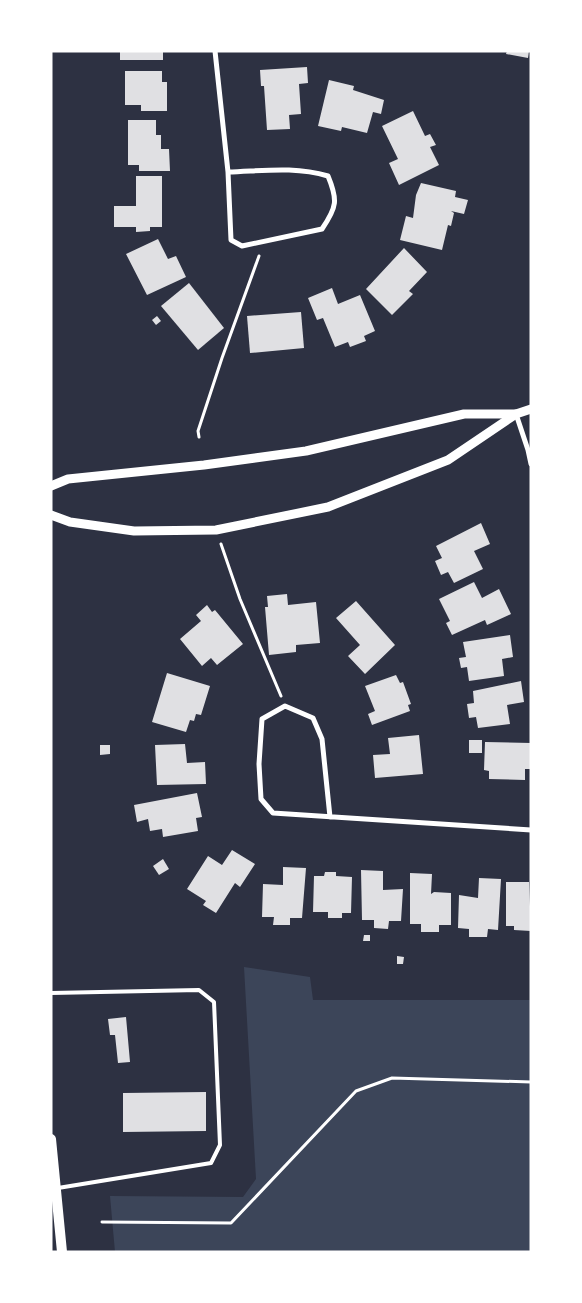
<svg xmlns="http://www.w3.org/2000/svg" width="582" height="1303" font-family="Manrope,sans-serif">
	<rect width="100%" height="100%" fill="#2d3142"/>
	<path fill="#3c4559" d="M244 967 310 977 313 1000H531V1252H115L110 1196 243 1197 256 1179Z"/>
	<g fill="#e0e0e3">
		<rect x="120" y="51" width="43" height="9"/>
		<path d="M507 51H529L528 58 506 54Z"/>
		<path d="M307 67 308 83 299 84 301 114 289 115 290 129 267 130 264 86H261L260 70Z"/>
		<path d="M125 71H162V82H167V111H141V105H125Z"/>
		<path d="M329 80 354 86 353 90 384 100 381 114 373 112 367 133 342 127 341 131 318 126Z"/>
		<path d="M413 111 425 136 430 134 436 145 430 147 439 165 399 185 389 163 398 159 382 126Z"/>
		<path d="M128 120H156V135H161V149H169L170 171H139V165H128Z"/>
		<path d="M136 176H162V227H150V231L136 232V227H114V206H136Z"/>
		<path d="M421 183 456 191 455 197 468 200 464 214 451 211 454 213 451 226 448 225 442 250 400 240 406 216 413 218 416 195Z"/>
		<path d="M158 239 168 259 176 256 186 277 147 295 126 254Z"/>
		<path d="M404 248 427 272 409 291 413 294 392 315 366 289Z"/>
		<path d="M189 283 224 328 198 350 161 306Z"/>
		<path d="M332 288 338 304 360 295 375 331 364 336 366 341 350 347 348 342 335 347 323 318 317 320 308 298Z"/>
		<path d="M301 312 304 348 250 353 247 316Z"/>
		<path d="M157 316 161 321 156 325 152 320Z"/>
		<path d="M481 523 490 544 474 551 483 569 454 583 448 572 441 575 435 561 442 558 436 546Z"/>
		<path d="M474 582 482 598 499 589 511 614 487 625 485 620 452 635 446 623 450 621 439 599Z"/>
		<path d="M287 594 288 605 316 602 320 643 296 645V652L269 655 265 607H268L267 596Z"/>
		<path d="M356 601 395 645 365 674 348 656 360 645 336 618Z"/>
		<path d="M207 605 212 612 215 610 243 644 217 665 211 658 202 666 180 639 201 621 196 615Z"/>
		<path d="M510 635 513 657 502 659 504 676 469 681 467 667 461 668 459 658 466 657 463 642Z"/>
		<path d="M167 673 210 686 201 715 196 714 194 721 190 720 186 732 152 722Z"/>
		<path d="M396 675 400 683 403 682 411 704 408 705 410 711 372 725 368 714 375 711 365 686Z"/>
		<path d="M521 681 524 702 507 705 510 724 478 728 476 717 469 718 467 704 474 703 473 691Z"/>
		<path d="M419 735 423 774 375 778 373 755 390 754 388 738Z"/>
		<rect x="469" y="740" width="13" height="13"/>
		<path d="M485 742 531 743V769H525V780L489 779V771L484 770Z"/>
		<path d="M185 744 187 763 205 762 206 784 157 785 155 745Z"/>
		<path d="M100 745H110V754L100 755Z"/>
		<path d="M197 793 202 817 196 818 198 831 163 837 162 829 150 831 148 819 137 822 134 805Z"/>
		<path d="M232 850 255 864 240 887 235 883 216 913 203 905 206 901 187 889 208 856 222 865Z"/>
		<path d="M163 859 169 869 159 875 153 866Z"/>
		<path d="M283 867 306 868 302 918H290V925H273L274 917H262L263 884 283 885Z"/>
		<path d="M361 870 383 871V890L403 889 401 921H389L388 929 374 928V920H362Z"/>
		<path d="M325 872H336V876L352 877 351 913H342V918H328V912H313L314 876H324Z"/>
		<path d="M410 873 432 874 431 894 434 892 451 893V925H439V932H421V924H410Z"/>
		<path d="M479 878 501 879 498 930 488 929 487 937H469V929L458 928 459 895 478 898Z"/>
		<path d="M506 882H529L531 931 514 930V926H506Z"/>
		<path d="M364 935H370V941H363Z"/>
		<path d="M397 956 404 957 403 964H397Z"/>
		<path d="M126 1017 130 1062 118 1063 115 1035H110L108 1019Z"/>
		<path d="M206 1092V1131L123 1132V1093Z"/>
	</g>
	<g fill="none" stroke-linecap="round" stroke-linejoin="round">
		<g stroke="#fff" stroke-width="3">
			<path d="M199 437 198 431 222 358 259 256"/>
			<path d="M221 544 240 599 281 696"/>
			<path d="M102 1222 231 1223 356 1091 392 1078 531 1082"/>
		</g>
		<path stroke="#fff" stroke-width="4" d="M51 993 199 990 214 1002 220 1145 211 1163 58 1188"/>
		<g stroke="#fff" stroke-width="5">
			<path d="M215 51 228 172 231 240 242 246 322 229C337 207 338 200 328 176 294 166 263 171 228 172"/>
			<path d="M516 414 528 450 531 464"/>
			<path d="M330 817 322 739 313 718 285 706 262 719 259 764 261 799 273 813 531 830"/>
		</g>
		<g stroke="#fff" stroke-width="9">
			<path d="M51 486 68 479 204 465 306 451 464 414H516"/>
			<path d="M51 515 70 522 134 531 216 530 328 507 448 460 516 414 531 409"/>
		</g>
		<path stroke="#fff" stroke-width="10" d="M51 1139 62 1252"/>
	</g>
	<rect width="582" height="1303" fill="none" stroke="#ffffff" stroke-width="105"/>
</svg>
